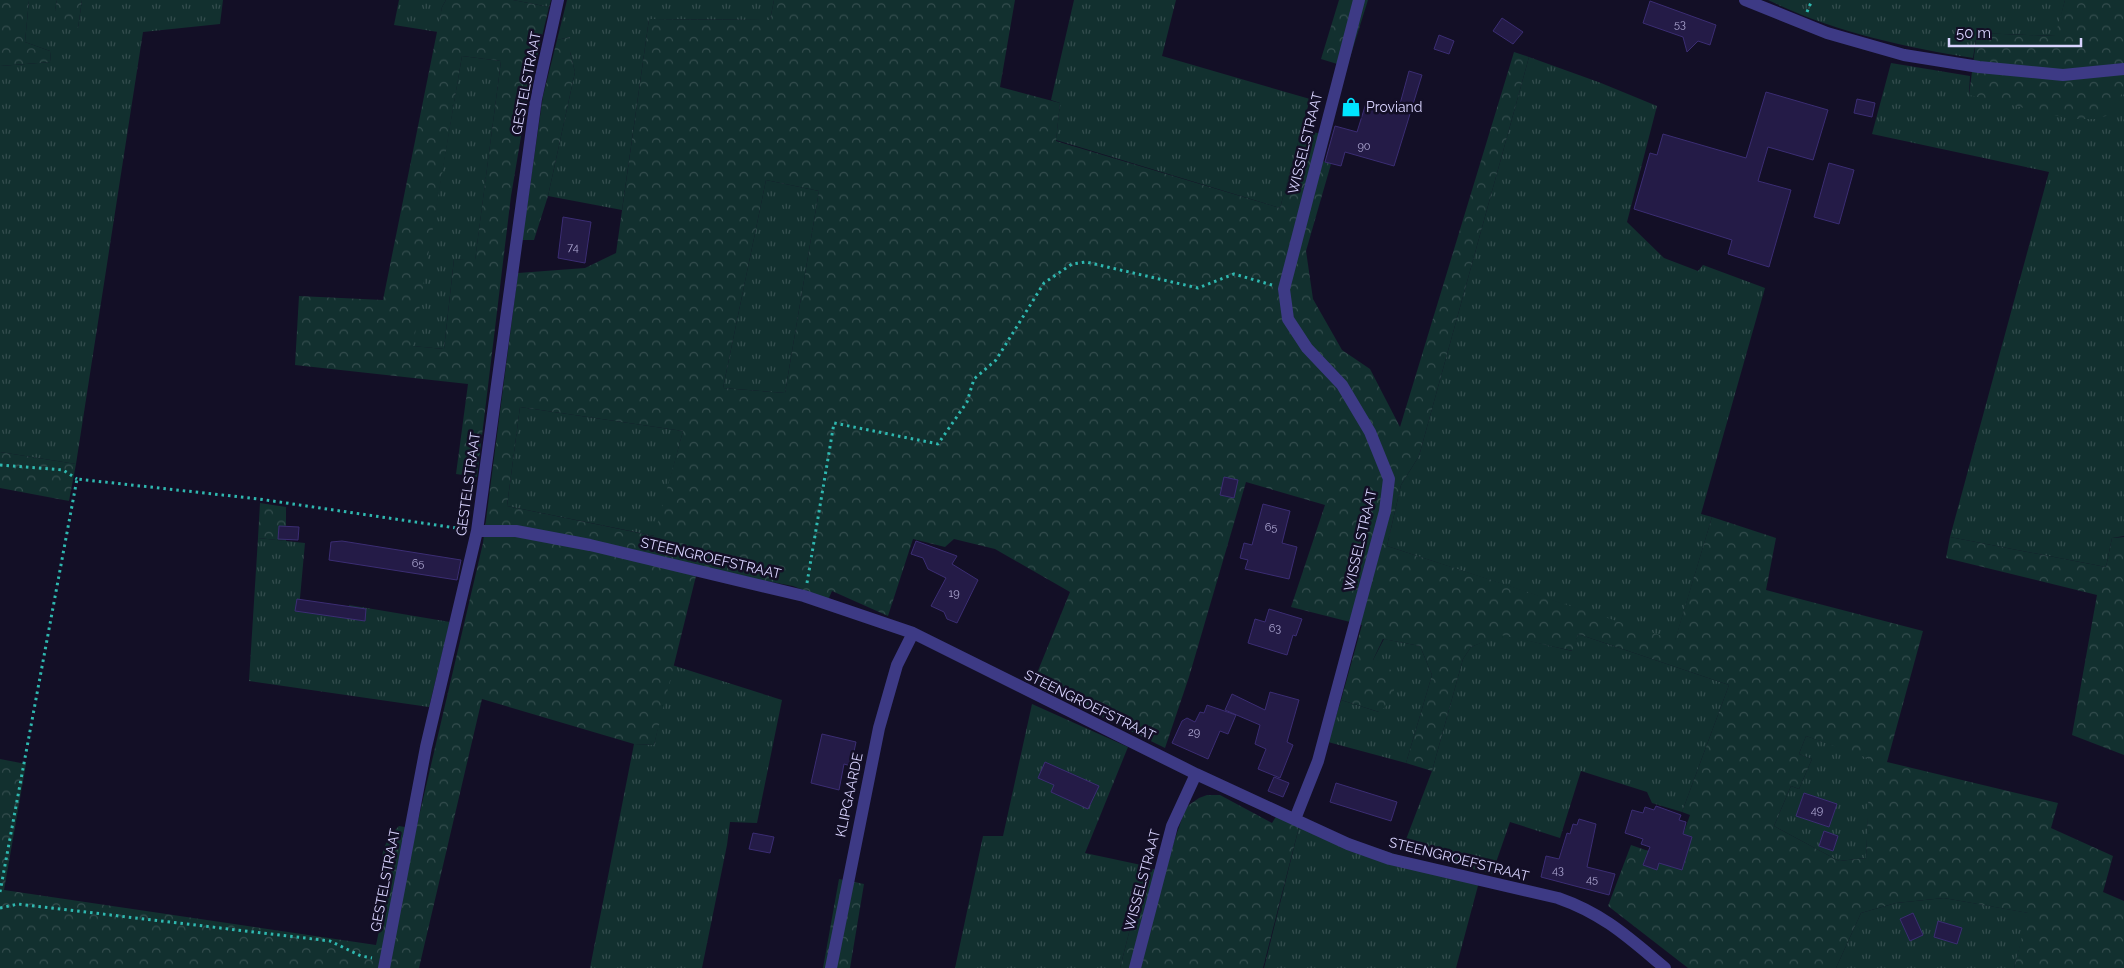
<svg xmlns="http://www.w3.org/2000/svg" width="2124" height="968" font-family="Raleway,sans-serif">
<defs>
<pattern id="grass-tufts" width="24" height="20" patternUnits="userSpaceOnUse" patternTransform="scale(1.25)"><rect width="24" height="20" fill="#12302f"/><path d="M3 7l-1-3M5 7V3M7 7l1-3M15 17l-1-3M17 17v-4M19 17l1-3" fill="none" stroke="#344d4e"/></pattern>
<pattern id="forest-crowns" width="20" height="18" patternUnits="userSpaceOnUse" patternTransform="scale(1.25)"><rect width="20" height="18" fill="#12302f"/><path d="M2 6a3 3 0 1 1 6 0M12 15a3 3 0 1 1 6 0" fill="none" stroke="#344d4e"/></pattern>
</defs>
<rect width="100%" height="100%" fill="#130f26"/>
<path fill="url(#grass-tufts)" d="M29 0H57L55 10 78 28 82 0H223L220 24 143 32 76 464 0 452V66L51 62 50 51 25 42Z
M399 0H446L442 7 438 32 394 25Z
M513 0H551L549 7Z
M567 0H774L770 20 649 19 622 210 548 196 575 72 570 52V37L557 40Z
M1074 0H1176L1162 56 1310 99 1280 208 1056 140 1060 103 1051 100Z
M1768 0H2065L2056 36 1977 33 1973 58C1903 47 1832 31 1768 0Z
M462 56 501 61 475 261 454 259 444 349 412 346Z
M1529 57 1601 83 1657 106 1627 222 1664 258 1698 271 1703 265 1765 288 1701 514 1712 517 1675 641 1387 546 1401 485 1419 456Z
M1891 63 1970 76 1969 95 2124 91V536L2112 538 2106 567 1950 537 2049 172 1872 134Z
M766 180 819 191 785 393 723 388Z
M520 407 683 431 655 536 507 506Z
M258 538 305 543 299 609 348 617 349 605 450 622 429 707 249 681Z
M1501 634 1572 651 1578 634 1729 685 1682 812 1652 803 1647 792 1581 771 1560 838 1510 822 1492 874 1402 850 1432 771 1463 659 1471 647Z
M1384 639 1420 646 1432 675 1406 763 1328 742 1341 700 1379 712 1373 660Z
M672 665 782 700 757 823 730 822 727 845 702 968H590L634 744 654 745Z
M1032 704 1128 747 1085 853 1146 866 1120 968H955L983 836H1003Z
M1806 736 1871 758 1866 858 1839 861 1774 826 1791 786 1799 789 1812 759 1799 754Z
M1300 823 1479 882 1456 968H1264Z
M1944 898 2029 913 2014 968H1836L1861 913 1896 903Z"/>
<path fill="url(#forest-crowns)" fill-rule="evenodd" d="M0 0H29L25 42 50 51 51 62 0 66Z
M57 0H82L78 28 62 22 55 10Z
M446 0H513L549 7 528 95 511 196 477 477 456 474 468 384 295 365 299 296 383 300 442 7ZM462 56 501 61 475 260 454 259 444 349 413 346Z
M774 0H1015L1000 87 1060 103 1056 141 1280 208 1302 128 1326 136 1319 160 1331 164 1306 251 1313 299 1342 350 1370 369 1400 427 1514 52 1529 57 1419 456 1401 485 1387 546 1675 640 1712 517 1776 538 1766 590 1923 631 1887 762 2058 803 2051 828 2113 856 2103 892 2124 901V968H2014L2028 913 1944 898 1896 903 1861 913 1836 968H1688L1608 906 1631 845 1674 860 1690 815 1682 812 1729 685 1578 634 1573 651 1501 635 1471 647 1463 659 1432 771 1406 763 1432 675 1420 646 1383 639 1373 660 1391 670C1397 688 1395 701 1379 712L1341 700 1362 625 1291 607 1325 505 1246 482 1189 677 1165 748 1033 683 1070 592 995 549 954 539 945 547 913 539 888 616 832 591 828 600 793 586 698 568 654 745 634 744 482 699 419 968H0V759L26 764 4 890 376 945 389 884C376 862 382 843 399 826L416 829 483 543 518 273 585 268 616 253 649 19 770 20ZM766 180 819 191 785 393 723 388ZM520 407 683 431 654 536 507 506ZM1806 736 1870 759 1866 858 1839 861 1774 826 1791 786 1799 789 1812 759 1799 754Z
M1339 0H1368L1347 67 1321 59Z
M2065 0H2124V91L2106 116 2095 119H2071L1969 95 1977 33 2055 36Z
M570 37V52L575 72 548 196 534 240H522L543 96 557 40Z
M0 452 76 464 69 501 0 488Z
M260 503 286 507V541L258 538Z
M1950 537 2106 567 2112 538 2124 537V755L2072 735 2097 595 1946 558Z
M1207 795H1220L1272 823 1277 815 1300 823 1263 968H1120L1146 866 1163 873 1186 807 1199 798Z
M839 879 864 884 850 968H823Z"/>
<path fill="#241b47" stroke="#3b2d73" d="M1650 1 1716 25 1710 45 1698 41 1687 52 1683 37 1643 23Z
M1502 18 1523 32 1513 44 1493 31Z
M1439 35 1454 41 1449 54 1434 49Z
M1409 71 1422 75 1394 166 1345 152 1341 166 1325 162 1335 126 1357 132 1367 100 1396 110 1398 103 1400 104Z
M1766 92 1828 110 1813 160 1768 147 1758 181 1791 190 1769 267 1728 254 1732 240 1634 209 1650 153 1657 155 1663 134 1746 158Z
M1857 99 1875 103 1872 117 1854 113Z
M1829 163 1854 170 1839 224 1814 217Z
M563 217 591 222 585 263 558 258Z
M1224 477 1238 480 1234 498 1220 495Z
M1263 504 1290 511 1282 543 1297 547 1289 579 1245 569 1248 560 1240 558 1244 543 1252 545Z
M279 526 299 527 298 540 278 539Z
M342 541 461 560 457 580 329 560 331 542Z
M916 541 957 556 952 564 978 580 957 623 947 619 944 612 931 606 946 578 928 569 923 558 911 554Z
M297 599 366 609 365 621 295 611Z
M1269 609 1302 619 1296 636 1293 635 1287 655 1248 643 1255 619 1265 622Z
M1270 692 1299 700 1287 742 1293 745 1280 778 1258 769 1266 749 1255 744 1260 725 1225 710 1232 694 1265 710Z
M1207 705 1236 715 1228 734 1220 731 1208 759 1172 743 1182 721 1187 718 1195 722 1200 712 1204 713Z
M822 734 856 742 851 766 844 764 839 790 811 783Z
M1045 762 1099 786 1088 809 1051 792 1054 785 1038 778Z
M1274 777 1289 783 1283 797 1268 791Z
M1336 783 1397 802 1391 821 1330 802Z
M1804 793 1837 804 1829 827 1796 816Z
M1656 806 1681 815 1679 820 1686 822 1683 834 1692 837 1682 870 1659 863 1657 870 1643 865 1650 847 1641 844 1643 839 1625 833 1632 810 1643 813 1645 807 1654 810Z
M1579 819 1596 824 1587 867 1615 874 1609 895 1541 877 1546 856 1559 859 1567 833 1570 834 1573 824 1577 825Z
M1824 831 1838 836 1833 851 1819 846Z
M753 833 774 837 770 853 749 849Z
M1913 913 1923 935 1910 941 1900 919Z
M1938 921 1962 928 1957 944 1934 937Z"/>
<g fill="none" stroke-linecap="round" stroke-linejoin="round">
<path stroke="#2fb8b0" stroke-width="3" stroke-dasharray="2.5 4" stroke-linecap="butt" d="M1807 12 1812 0
M0 465 63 470 77 479
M807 583 834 423 938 444 967 402 974 379 996 360 1044 283 1072 264 1086 262 1198 288 1234 274 1272 285
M0 892 77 479 259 499 463 529
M0 908 18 904 330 941 361 956 372 958"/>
<path stroke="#3d3a85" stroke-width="12" d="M1745 0 1827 33 1904 55 1979 67 2063 75 2124 69
M477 531H516L590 545 804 596 913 633 1196 774 1348 844 1390 859 1558 898C1604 914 1629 938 1665 968
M1295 819 1318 761 1385 511 1389 479 1370 432 1342 385 1307 348 1288 319 1284 289 1359 0
M384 968 426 747 477 531 536 99 558 0
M831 968 879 728 897 665 913 633
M1135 968 1172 826 1196 774"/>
</g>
<defs>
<symbol id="shop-bare" viewBox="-9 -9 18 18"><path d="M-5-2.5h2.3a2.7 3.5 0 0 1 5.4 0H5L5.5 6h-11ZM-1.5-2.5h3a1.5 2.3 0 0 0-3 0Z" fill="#00e5ff" stroke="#130f26" stroke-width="2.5" paint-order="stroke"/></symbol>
</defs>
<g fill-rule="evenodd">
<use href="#shop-bare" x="1337" y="93" width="28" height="28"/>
</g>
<g text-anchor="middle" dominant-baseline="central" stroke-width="5" stroke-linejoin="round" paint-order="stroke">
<g font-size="11" fill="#aca6d1">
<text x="1680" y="24">53</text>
<text x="1364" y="146">90</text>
<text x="573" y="247">74</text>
<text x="1271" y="527">65</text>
<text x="418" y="563">65</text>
<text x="954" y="593">19</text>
<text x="1275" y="628">63</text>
<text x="1194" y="732">29</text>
<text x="1817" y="810">49</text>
<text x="1558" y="870">43</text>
<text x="1592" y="879">45</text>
</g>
<g font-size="14" fill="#d9d4ff" stroke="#130f26">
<text transform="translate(526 83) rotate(-79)">GESTELSTRAAT</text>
<text transform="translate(1305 143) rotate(-76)">WISSELSTRAAT</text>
<text transform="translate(468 484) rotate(-82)">GESTELSTRAAT</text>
<text transform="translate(1360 540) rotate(-77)">WISSELSTRAAT</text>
<text transform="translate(711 558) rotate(13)">STEENGROEFSTRAAT</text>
<text transform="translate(1090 705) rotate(26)">STEENGROEFSTRAAT</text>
<text transform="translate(849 795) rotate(-78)">KLIPGAARDE</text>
<text transform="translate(1459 859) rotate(14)">STEENGROEFSTRAAT</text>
<text transform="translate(385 880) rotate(-79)">GESTELSTRAAT</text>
<text transform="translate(1142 880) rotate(-75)">WISSELSTRAAT</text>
</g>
<g font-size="14" fill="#d9d4ff" stroke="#130f26" text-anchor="start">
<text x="1366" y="107">Proviand</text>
</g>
</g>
<path d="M1949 38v8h132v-8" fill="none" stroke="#d9d4ff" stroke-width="2.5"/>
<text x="1956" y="38" font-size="15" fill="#d9d4ff" stroke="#130f26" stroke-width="4" paint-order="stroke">50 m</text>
</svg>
